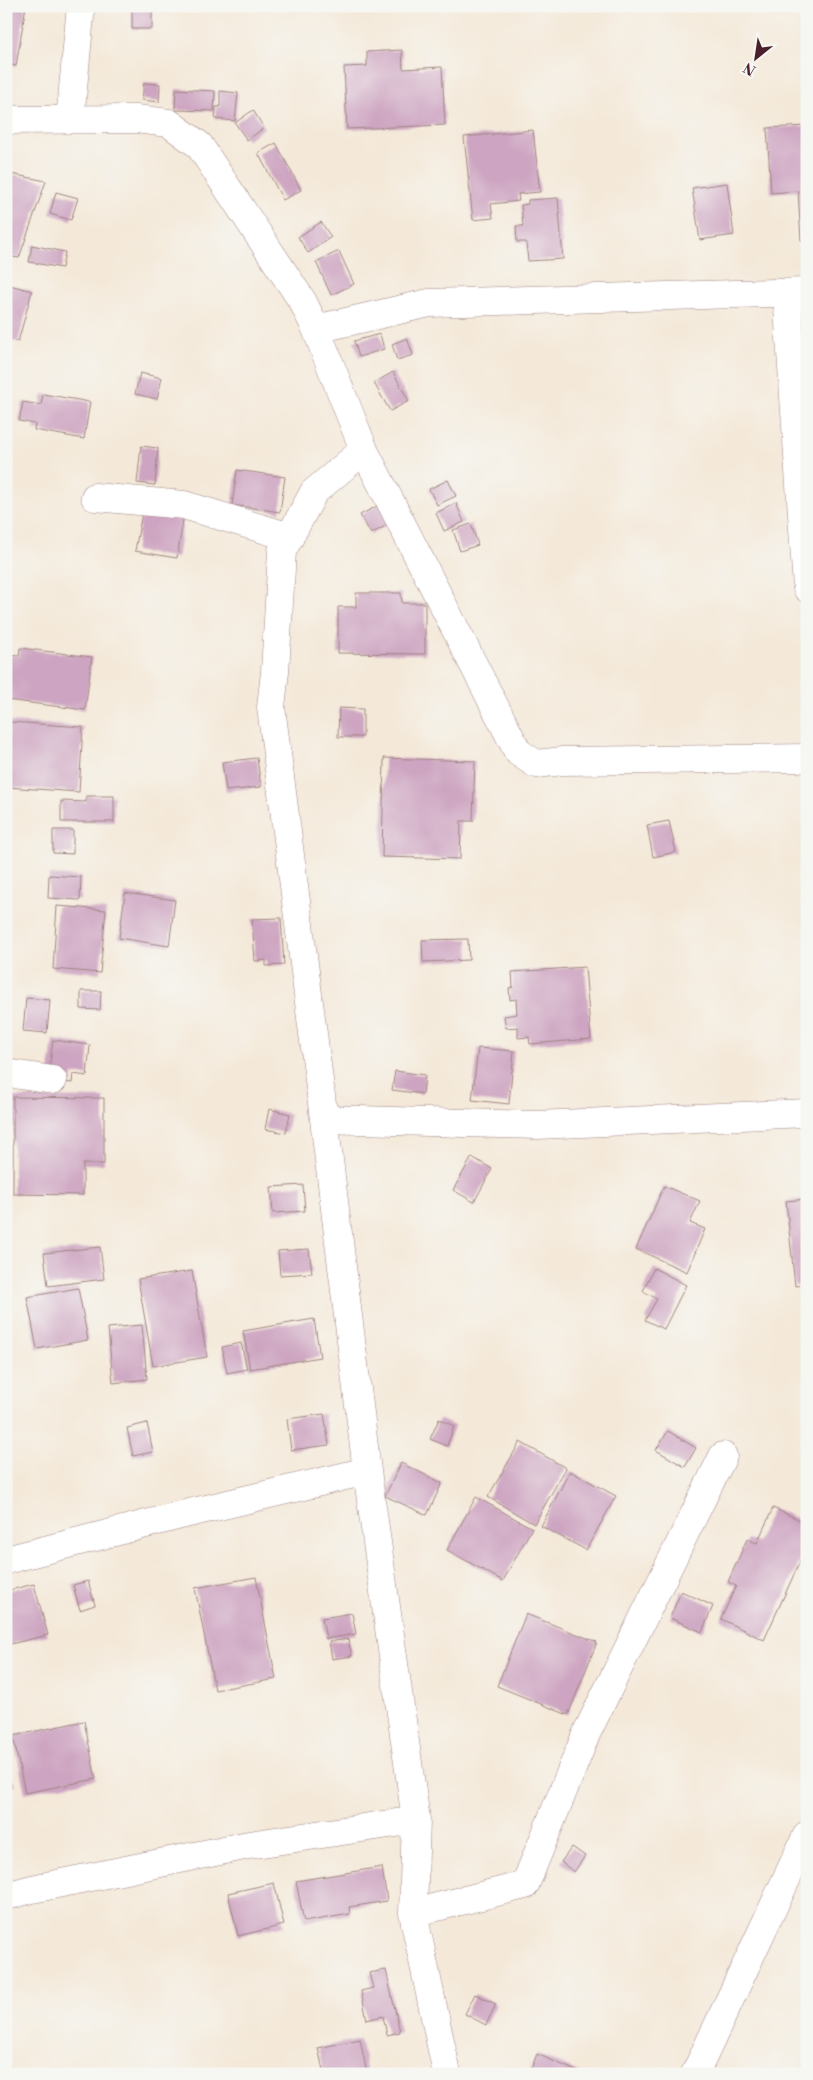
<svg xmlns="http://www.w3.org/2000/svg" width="813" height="2080" font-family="'Libre Bodoni',serif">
<rect width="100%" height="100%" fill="#f6f6f2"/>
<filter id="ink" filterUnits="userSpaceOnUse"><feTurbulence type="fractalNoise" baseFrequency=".02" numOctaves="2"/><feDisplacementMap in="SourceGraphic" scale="10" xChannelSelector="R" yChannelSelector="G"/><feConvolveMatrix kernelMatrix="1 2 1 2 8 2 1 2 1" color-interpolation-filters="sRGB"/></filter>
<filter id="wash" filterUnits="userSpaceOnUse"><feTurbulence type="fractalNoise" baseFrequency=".0096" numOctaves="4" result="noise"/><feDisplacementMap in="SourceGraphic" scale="20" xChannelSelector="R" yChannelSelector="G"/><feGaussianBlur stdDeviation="1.12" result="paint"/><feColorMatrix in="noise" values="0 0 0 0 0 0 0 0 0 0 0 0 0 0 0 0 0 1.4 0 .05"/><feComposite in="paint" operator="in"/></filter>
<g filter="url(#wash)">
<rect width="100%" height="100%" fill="#f4e9d9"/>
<g id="blocks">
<path fill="#cda4c1" d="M6 6H26L16 66 6 64Z
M132 6H152V29H132Z
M402 50 403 69 442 67 445 125 347 129 344 67 367 66V52Z
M144 83 160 84 159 102 142 100Z
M176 89 215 91 214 111 175 110Z
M220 91 238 93 235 121 215 119 216 107H220Z
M253 110 264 128 247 140 235 123Z
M807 126V240H801L798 191 771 193 767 128Z
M533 130 540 192 518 194 519 201 491 204 493 218 473 220 464 137Z
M276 143 301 190 283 200 258 153Z
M6 173 46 181 19 258 6 256Z
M727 183 734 235 700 240 692 188Z
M56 192 78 198 71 220 50 214Z
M558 198 563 259 528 261 526 242H517L516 226H523L521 205 528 204V200Z
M321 222 331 237 308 253 298 237Z
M32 245 65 252 62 268 29 262Z
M339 251 354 284 331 295 316 262Z
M6 284 32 291 18 342 6 338Z
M380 334 384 349 359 357 354 341Z
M407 338 413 355 397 360 392 344Z
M393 372 409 401 390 411 374 383Z
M140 373 162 378 157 399 135 394Z
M43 394 90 402 84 439 34 430 35 424 19 421 23 402 41 405Z
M141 446 158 448 155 485 137 483Z
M237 470 285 477 280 512 232 505Z
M448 480 456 496 437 505 429 489Z
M456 503 464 522 444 531 436 513Z
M381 504 391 523 371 534 360 515Z
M143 507 184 514 177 558 135 551Z
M471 524 478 545 460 551 453 530Z
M356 593H401L402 603H425V654L338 653V607H356Z
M20 648 92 657 85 710 7 700 9 681 6 680V655L19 656Z
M339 708 363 709V737H338Z
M10 722 83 727 79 792 6 787V754Z
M257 758 261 787 226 791 222 762Z
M384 758 475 761 473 821H461L460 859 382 857Z
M86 796H114V822H61V801L86 802Z
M669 821 676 852 653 857 647 825Z
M53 830H73V854L53 853Z
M49 875 81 877 80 900 48 898Z
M125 893 175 900 169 946 119 938Z
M57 906 106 910 100 973 53 969Z
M281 918 284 965 266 966V960L255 961 252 919Z
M468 939 469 960 423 962 422 940Z
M585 967 591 1039 530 1044 529 1037 518 1038V1027L506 1028 504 1016 517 1014 516 999 510 1000 509 988 513 987 512 972Z
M81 991H101L100 1010 81 1009Z
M26 998 50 1000 47 1033 23 1031Z
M53 1040 90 1045 87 1076 73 1074 72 1083 56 1081 49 1071Z
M478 1048 514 1051 509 1104 472 1100Z
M395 1071 425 1075 423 1094 392 1090Z
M13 1097 104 1098V1164H83V1195L13 1194Z
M269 1109 290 1114 286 1133 265 1129Z
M472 1157 492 1169 474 1202 453 1190Z
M303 1185 305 1211 273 1213 271 1187Z
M664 1186 700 1201 690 1223 705 1229 687 1272 636 1249Z
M807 1199V1285L795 1286 786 1201Z
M100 1247 104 1279 48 1286 44 1253Z
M309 1249 312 1273 280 1275 278 1251Z
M654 1268 686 1285 664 1329 645 1320 657 1299 643 1291Z
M192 1271 207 1357 153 1366 138 1279Z
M78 1288 88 1340 37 1349 27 1297Z
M314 1319 320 1357 250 1369 243 1331Z
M142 1325 147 1379 113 1383 108 1328Z
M241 1343 247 1369 227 1373 222 1347Z
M324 1414 329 1445 291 1450 287 1419Z
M439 1419 454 1426 447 1446 430 1439Z
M147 1423 153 1452 133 1456 127 1428Z
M668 1431 696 1448 685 1467 656 1450Z
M520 1442 566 1468 534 1524 488 1497Z
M401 1463 442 1483 427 1515 385 1496Z
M570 1471 616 1496 586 1550 541 1526Z
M476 1497 532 1528 503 1581 447 1550Z
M773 1508 807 1523V1546L764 1640 721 1619 736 1586 728 1582 747 1539 757 1543Z
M256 1577 276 1679 215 1690 195 1588Z
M88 1581 95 1605 80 1610 73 1585Z
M34 1584 48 1635 6 1645V1591Z
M681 1591 713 1606 702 1632 670 1618Z
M352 1613 356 1634 326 1639 322 1618Z
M526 1614 597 1642 568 1715 497 1686Z
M348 1639 352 1656 332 1659 329 1642Z
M84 1721 96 1779 25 1793 13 1736Z
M6 1769 12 1787 6 1788Z
M572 1847 585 1856 574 1872 561 1862Z
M382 1867 387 1901 349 1907 350 1914 304 1922 296 1881Z
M274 1883 284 1925 238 1936 228 1893Z
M386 1970 400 2032 387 2035 383 2016 367 2020 361 1991 373 1988 369 1973Z
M475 1994 496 2004 486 2025 465 2014Z
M360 2039 367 2074H324L318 2048Z
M537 2054 583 2074H529Z
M807 2062V2074H801Z"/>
</g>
</g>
<g filter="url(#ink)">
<use href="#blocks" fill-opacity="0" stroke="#9f8482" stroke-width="1"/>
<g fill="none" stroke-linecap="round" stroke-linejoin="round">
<defs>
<path id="minor" d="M70 119 81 6
M6 120 136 119 169 123 199 145 303 302 316 329 364 450 518 752 536 764 563 761 807 758
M787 293 807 588
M316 329 429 303 807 292
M364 450 314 492 282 551 275 672 271 707 324 1119 367 1471 416 1820 413 1913 447 2074
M95 497 184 505 290 537
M6 1073 53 1080
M324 1119 537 1125 807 1113
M6 1560 185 1514 367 1471
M6 1896 32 1889 249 1845 416 1820
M413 1913 525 1885 587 1732 723 1456
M695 2074 807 1835"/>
</defs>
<use href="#minor" stroke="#9f8482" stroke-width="29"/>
<use href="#minor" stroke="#fff" stroke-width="28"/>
</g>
</g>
<rect width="813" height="2080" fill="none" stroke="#f6f6f2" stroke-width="25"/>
<g transform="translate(756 58) rotate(210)" stroke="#f6f6f2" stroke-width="4" paint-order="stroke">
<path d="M0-4L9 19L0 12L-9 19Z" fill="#4a1f2b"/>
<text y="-8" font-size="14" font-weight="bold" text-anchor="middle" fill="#4a1f2b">N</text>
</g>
</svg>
